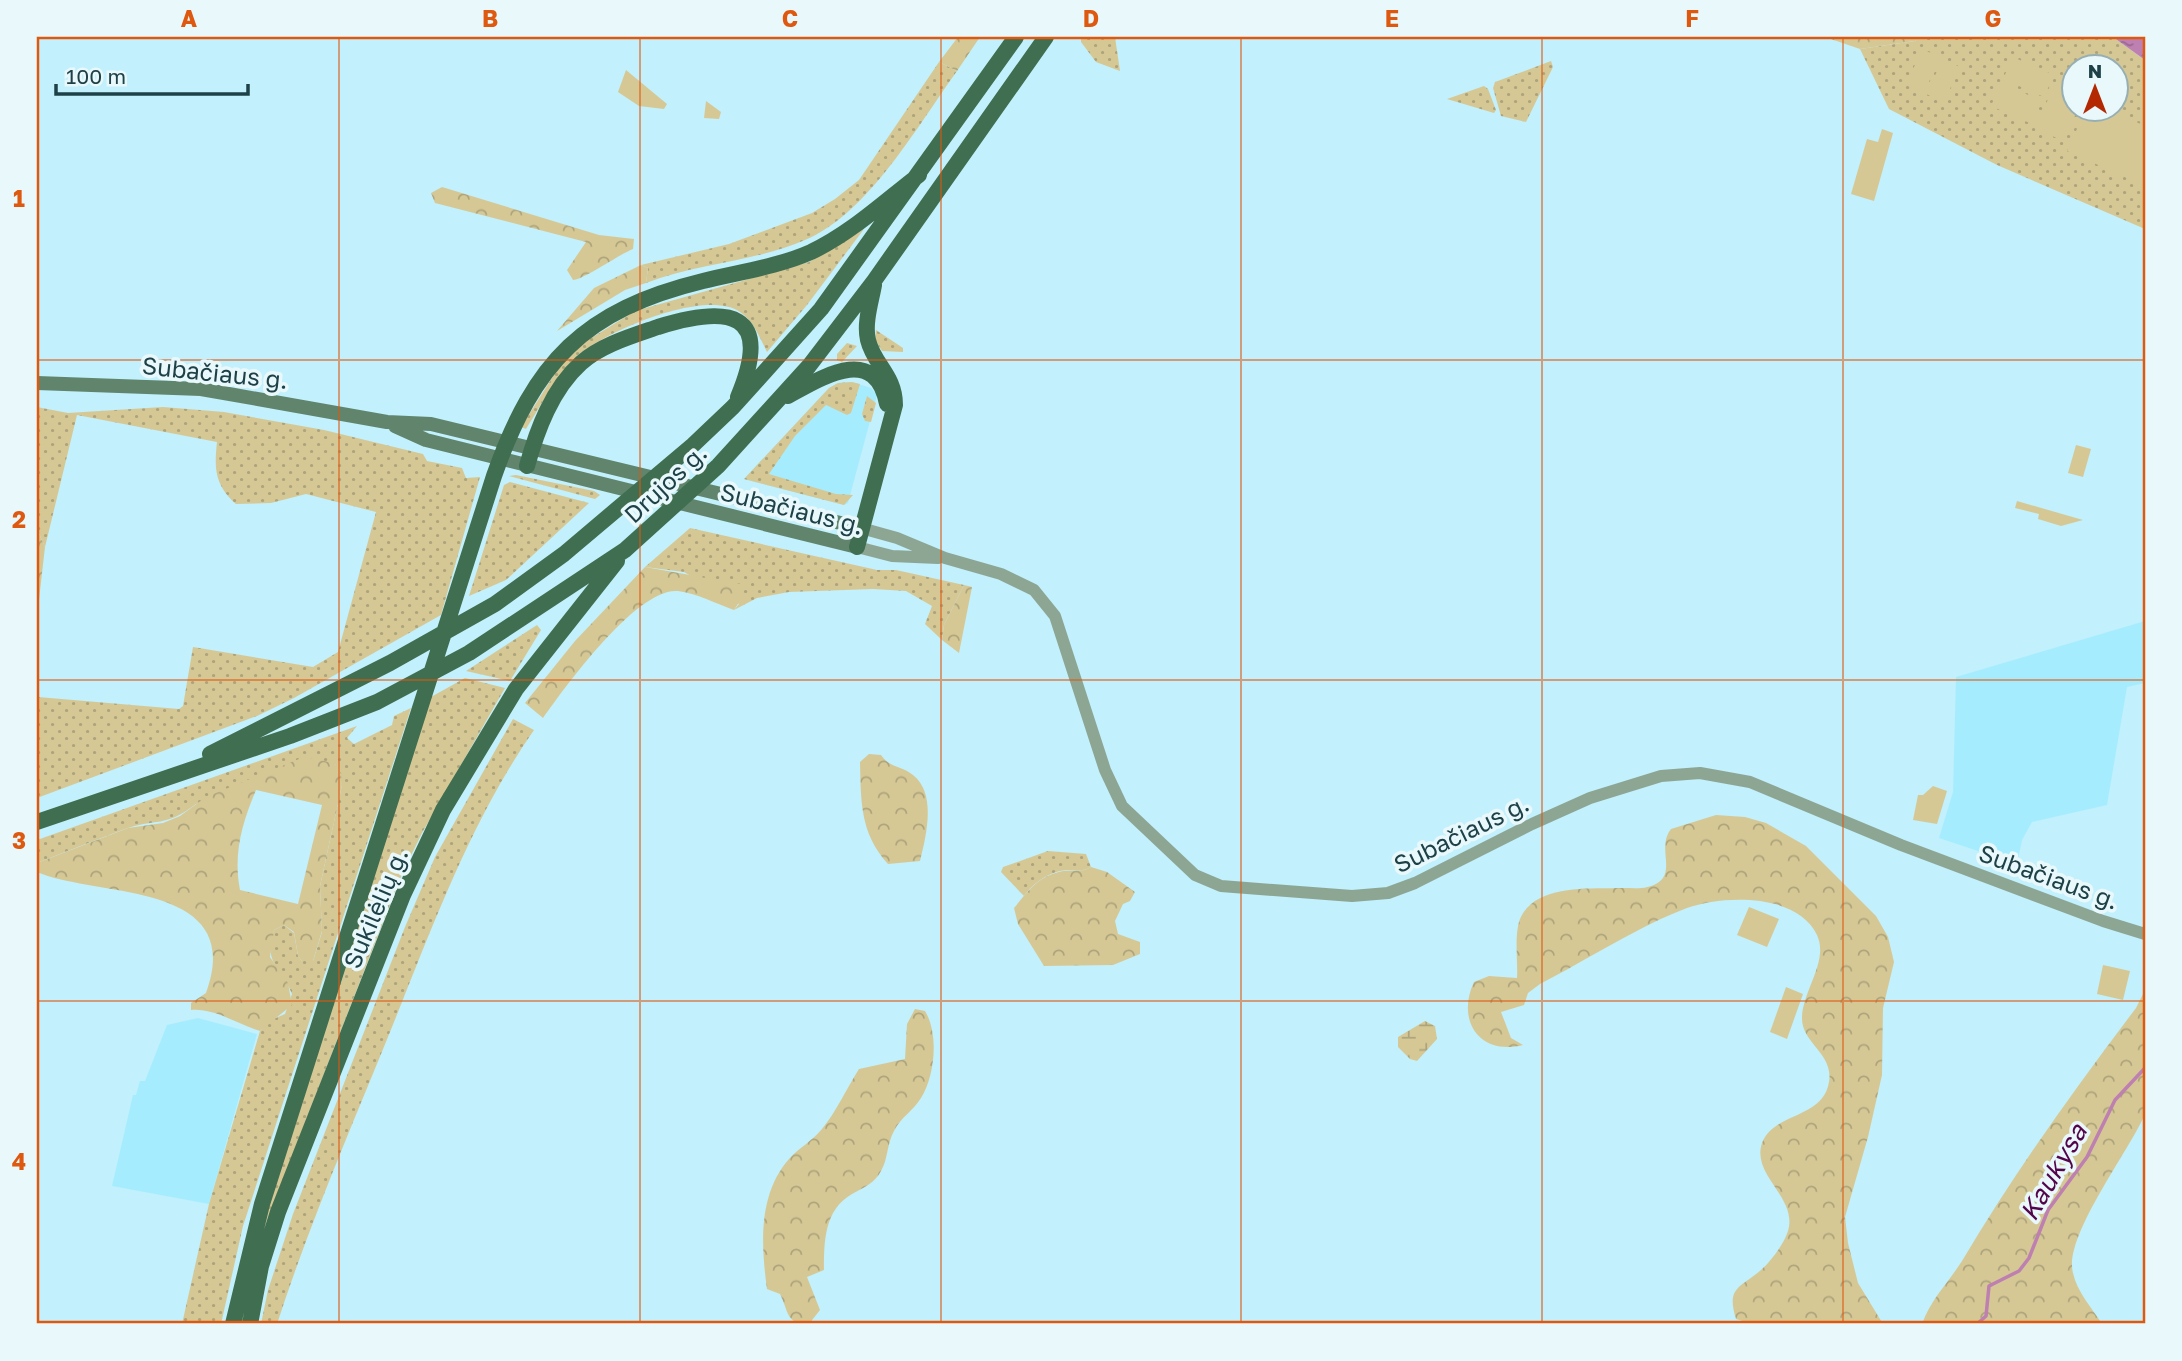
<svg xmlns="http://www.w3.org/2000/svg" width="2182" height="1361" font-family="'Golos Text',sans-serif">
<defs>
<pattern id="grass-dots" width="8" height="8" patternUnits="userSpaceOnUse" patternTransform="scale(1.75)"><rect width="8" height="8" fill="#d6c895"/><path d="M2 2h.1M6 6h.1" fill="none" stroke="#ada47c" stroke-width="1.8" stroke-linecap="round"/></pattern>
<pattern id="forest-crowns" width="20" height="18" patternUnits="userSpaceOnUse" patternTransform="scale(1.75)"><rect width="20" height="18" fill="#d6c895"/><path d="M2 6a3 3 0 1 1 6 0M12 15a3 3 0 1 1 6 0" fill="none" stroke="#ada47c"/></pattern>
<pattern id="wetland-marsh" width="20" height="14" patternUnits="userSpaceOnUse" patternTransform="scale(1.75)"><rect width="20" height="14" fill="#d6c895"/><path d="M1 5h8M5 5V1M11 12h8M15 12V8" fill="none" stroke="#ada47c"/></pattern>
<pattern id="water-ripples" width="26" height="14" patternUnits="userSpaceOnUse" patternTransform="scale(1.75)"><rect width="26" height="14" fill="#be7fb1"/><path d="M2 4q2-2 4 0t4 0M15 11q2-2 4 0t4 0" fill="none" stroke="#9a6a92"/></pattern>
</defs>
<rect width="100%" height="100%" fill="#c2f0fc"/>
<path fill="#a5edfe" d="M852 382 871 388 877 395 848 503 844 505 744 479 829 388 838 383Z
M2145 621V683L2127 687 2107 805 2032 822 2022 840 2017 864 1939 838 1953 792 1956 677Z
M198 1018 257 1034 209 1204 112 1186 133 1095H136L140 1081H145L167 1025Z"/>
<path fill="url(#grass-dots)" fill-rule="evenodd" d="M1081 37H1115L1120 71 1096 62 1081 42Z
M1918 37 1988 39 1992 37H2113L2145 60V229L1997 165 1889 109 1860 49 1915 41ZM2074 66H2116V108H2074Z
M1551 61 1553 67 1526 122 1501 116 1493 88 1495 82Z
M939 62 957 71C918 125 868 214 805 240 754 262 697 263 646 283L648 268 641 265 729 244 812 213 835 199 859 180Z
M1484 86 1488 89 1496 110 1494 113 1447 99Z
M864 229 807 305 767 352C760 338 753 320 740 312 705 288 603 332 575 358 555 376 541 406 526 429L521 427 559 367 580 345 635 311 809 262Z
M876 330 903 348V352L882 351 875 340Z
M847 343 857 346 842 362 837 360V354Z
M852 382 860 384 851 413 847 415 826 405 795 436 769 474 836 494 853 495 844 505 744 479 829 388 838 383Z
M867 396 876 403 871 422 865 421 862 414Z
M37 407 68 413 163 407 224 412 324 430 423 454 427 461 462 468 466 478 480 477 441 615 294 698 257 716 37 798 38 697 179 709 183 706 193 647 313 667 338 652 376 512 306 494 271 503 236 504C215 485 214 469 217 442L77 415 45 547 37 529Z
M516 475 594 491 600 495 595 499 509 476Z
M510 482 589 503 506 580 469 596 504 485Z
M690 528 877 570H896L964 585 944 625 942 640 925 624 932 606 906 591 873 589 789 592 757 598 734 610 739 604 684 572 645 567Z
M537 625 541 630 510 681 466 671Z
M465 678 505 688 422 833 402 874 267 1220 243 1324H239L258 1240 431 697Z
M411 708 243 1226 221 1324H182L209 1204 260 1031 271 1020 285 1014 292 994C281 966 263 965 274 930L284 925 294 933 298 956 302 961H313L322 932 320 886 342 785 335 764 196 804C165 828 156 818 125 829 95 840 66 852 37 863V840L357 726 347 738 354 744 392 725 394 716Z
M513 719 534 730C470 822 432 928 390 1032 351 1128 309 1225 277 1324H261L268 1290 293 1214 405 927 435 857Z
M1048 851 1086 854 1091 867C1082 872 1078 870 1068 870 1050 871 1034 882 1024 896L1001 872 1003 867Z"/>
<path fill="url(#forest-crowns)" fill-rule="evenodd" d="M958 37H980L957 71 939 62Z
M1825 37H1918L1915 41 1860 49Z
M442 187 599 235 634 239 633 249C618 255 583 280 573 280L567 270 586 242 435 203 431 193Z
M641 265 648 268 646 283 625 290 557 331 594 288Z
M37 529 45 547 37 617Z
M645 567 741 584 743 596 734 610C717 604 696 593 678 591 637 587 565 687 543 718L525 703 575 641Z
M964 585 972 587 959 653 942 640 944 625Z
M869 754 881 755C890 768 902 766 913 775 937 794 926 836 920 861L888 864C860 833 861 802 860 762Z
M314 758 335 764 341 774 342 785 320 886 322 931 313 961H302L298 956 294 932 284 925 274 930 270 957 288 983 292 1005 260 1031C237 1024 215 1008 191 1010V1003L206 993C247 880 97 898 37 872V863L128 828 163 823 180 816 206 797 299 759ZM256 790 322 805 298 904 240 890C233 854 242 823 256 790Z
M1716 815 1745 817 1766 823 1806 846 1876 916 1888 937 1894 962 1883 1008 1882 1075 1868 1137 1845 1217 1848 1243 1858 1283 1883 1324H1753L1736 1319C1726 1287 1740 1288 1761 1270 1771 1261 1784 1244 1788 1231 1798 1197 1751 1176 1762 1143 1774 1112 1823 1119 1829 1082 1834 1053 1801 1043 1802 1017 1803 990 1829 961 1817 935 1797 893 1724 895 1687 908 1641 925 1585 961 1540 984L1528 993 1524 1005 1501 1012 1511 1038 1523 1045C1479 1056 1456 1020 1474 982L1489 976 1517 978C1518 961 1514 935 1520 919 1535 883 1592 889 1623 888 1635 888 1648 890 1659 882 1675 870 1657 847 1671 829Z
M1091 867 1107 872 1135 892 1130 901 1123 904 1115 921 1118 934 1140 942V954L1113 965 1044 966 1018 924 1014 908C1029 890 1038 876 1063 871 1074 869 1081 873 1091 867Z
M2145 990C2145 1011 2150 1100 2145 1114 2130 1150 2063 1237 2073 1273 2077 1292 2092 1308 2102 1324H1922C1931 1299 1948 1283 1962 1261 2014 1173 2074 1090 2136 1008Z
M915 1009 925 1011C939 1034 935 1076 921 1098 913 1111 901 1117 894 1131 887 1143 888 1159 881 1171 875 1183 863 1188 852 1194 824 1210 824 1242 824 1270L807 1277 820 1310 809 1324C786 1325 789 1312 780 1294L767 1289C761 1245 758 1194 789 1159 799 1148 812 1141 822 1129 836 1112 847 1088 859 1069L905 1059 907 1024Z"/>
<path fill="url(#wetland-marsh)" d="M1425 1021 1435 1026 1437 1039 1417 1061 1410 1059 1398 1047V1037Z"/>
<path fill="#d6c895" d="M1922 49 1940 57 1924 93 1906 85Z
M2013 57 2054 75 2044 97 2003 79Z
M1943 59 1960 67 1944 102 1926 94Z
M626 70 667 104 664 109 639 106 618 92Z
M2058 77 2073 84 2074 108 2078 109 2063 141 2035 128Z
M2001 83 2042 101 2032 124 1991 106Z
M706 101 721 112 719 119 704 118Z
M2086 109H2108L2145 126V186L2067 151Z
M1882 129 1893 133 1874 201 1851 194 1867 139 1878 142Z
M2076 445 2091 449 2083 477 2068 473Z
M2017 501 2083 520 2061 526 2038 519 2039 514 2015 508Z
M1933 786 1947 791 1937 824 1913 820 1918 795H1923Z
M1749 907 1779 919 1767 947 1737 935Z
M2103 965 2130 971 2123 1000 2097 994Z
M1786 987 1803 994 1787 1039 1770 1032Z"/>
<path fill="url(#water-ripples)" d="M2113 37H2145V60Z"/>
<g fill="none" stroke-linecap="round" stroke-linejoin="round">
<path stroke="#be7fb1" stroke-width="3.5" d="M1977 1324 1986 1316 1989 1286 2019 1271 2029 1258 2048 1210 2087 1157 2115 1100 2145 1068"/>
<path stroke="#8da694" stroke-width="12" d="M861 528 897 538 945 558 1001 574 1034 590 1055 616 1105 770 1122 806 1195 875 1221 886 1352 896 1388 893 1415 883 1532 824 1590 798 1661 776 1700 773 1750 782 1901 845 2103 921 2145 934
M857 547 892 556 938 558"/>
<path stroke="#60856c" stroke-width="14" d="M37 383 201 389 387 422 431 424 861 528
M395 426 426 440 857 547"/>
<path stroke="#406e50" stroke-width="16" d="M788 396C821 378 875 343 887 404
M527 466C537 430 552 389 581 363 601 345 632 336 658 327 729 305 774 311 738 397
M857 547 895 405C895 375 874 365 868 340 864 323 871 302 874 285
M210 754 390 663 495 604 564 554 693 445 733 407 821 309 1016 37
M37 822 290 736 377 702 469 653 625 550 718 466 809 366 874 281 1046 37
M233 1324 262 1204 494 476C534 362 584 310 703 281 739 272 777 267 811 252 851 233 884 202 919 175
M250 1324 261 1266 278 1212 403 895 443 810 516 689 617 561"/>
</g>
<path fill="none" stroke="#de580f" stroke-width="2" stroke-opacity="0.55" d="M339 37V1324M640 37V1324M941 37V1324M1241 37V1324M1542 37V1324M1843 37V1324M37 360H2145M37 680H2145M37 1001H2145"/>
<g text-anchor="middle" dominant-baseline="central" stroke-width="7" stroke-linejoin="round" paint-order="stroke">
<g font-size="24" fill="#1e4148" stroke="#e8f8fb">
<text transform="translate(215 372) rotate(6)">Subačiaus g.</text>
<text transform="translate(665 483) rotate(-43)">Drujos g.</text>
<text transform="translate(792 508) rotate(14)">Subačiaus g.</text>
<text transform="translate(1461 833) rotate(-26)">Subačiaus g.</text>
<text transform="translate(2049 876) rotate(20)">Subačiaus g.</text>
<text transform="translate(375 908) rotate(-67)">Sukilėlių g.</text>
</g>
<g font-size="26" font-style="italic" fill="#54044a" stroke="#e8f8fb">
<text transform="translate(2053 1172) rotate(-60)">Kaukysa</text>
</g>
</g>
<rect width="2182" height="1361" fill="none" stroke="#e8f8fb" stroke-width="77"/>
<g transform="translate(2095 88)"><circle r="33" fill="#e8f8fb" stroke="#97afb3" stroke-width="2"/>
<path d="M0-5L12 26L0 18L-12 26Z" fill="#b32800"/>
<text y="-10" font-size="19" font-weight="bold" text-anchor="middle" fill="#1e4148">N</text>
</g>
<path d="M56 84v10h192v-10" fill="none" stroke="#1e4148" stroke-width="3.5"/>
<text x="66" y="84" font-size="21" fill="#1e4148" stroke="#e8f8fb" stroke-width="5" paint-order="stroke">100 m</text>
<rect x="38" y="38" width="2106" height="1284" fill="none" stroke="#de580f" stroke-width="2.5"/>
<g font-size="23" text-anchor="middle" font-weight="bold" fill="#de580f">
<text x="189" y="27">A</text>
<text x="490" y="27">B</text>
<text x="790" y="27">C</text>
<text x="1091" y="27">D</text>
<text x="1392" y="27">E</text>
<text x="1692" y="27">F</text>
<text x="1993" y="27">G</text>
<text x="19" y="207">1</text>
<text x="19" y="528">2</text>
<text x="19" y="849">3</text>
<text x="19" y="1170">4</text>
</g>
</svg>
